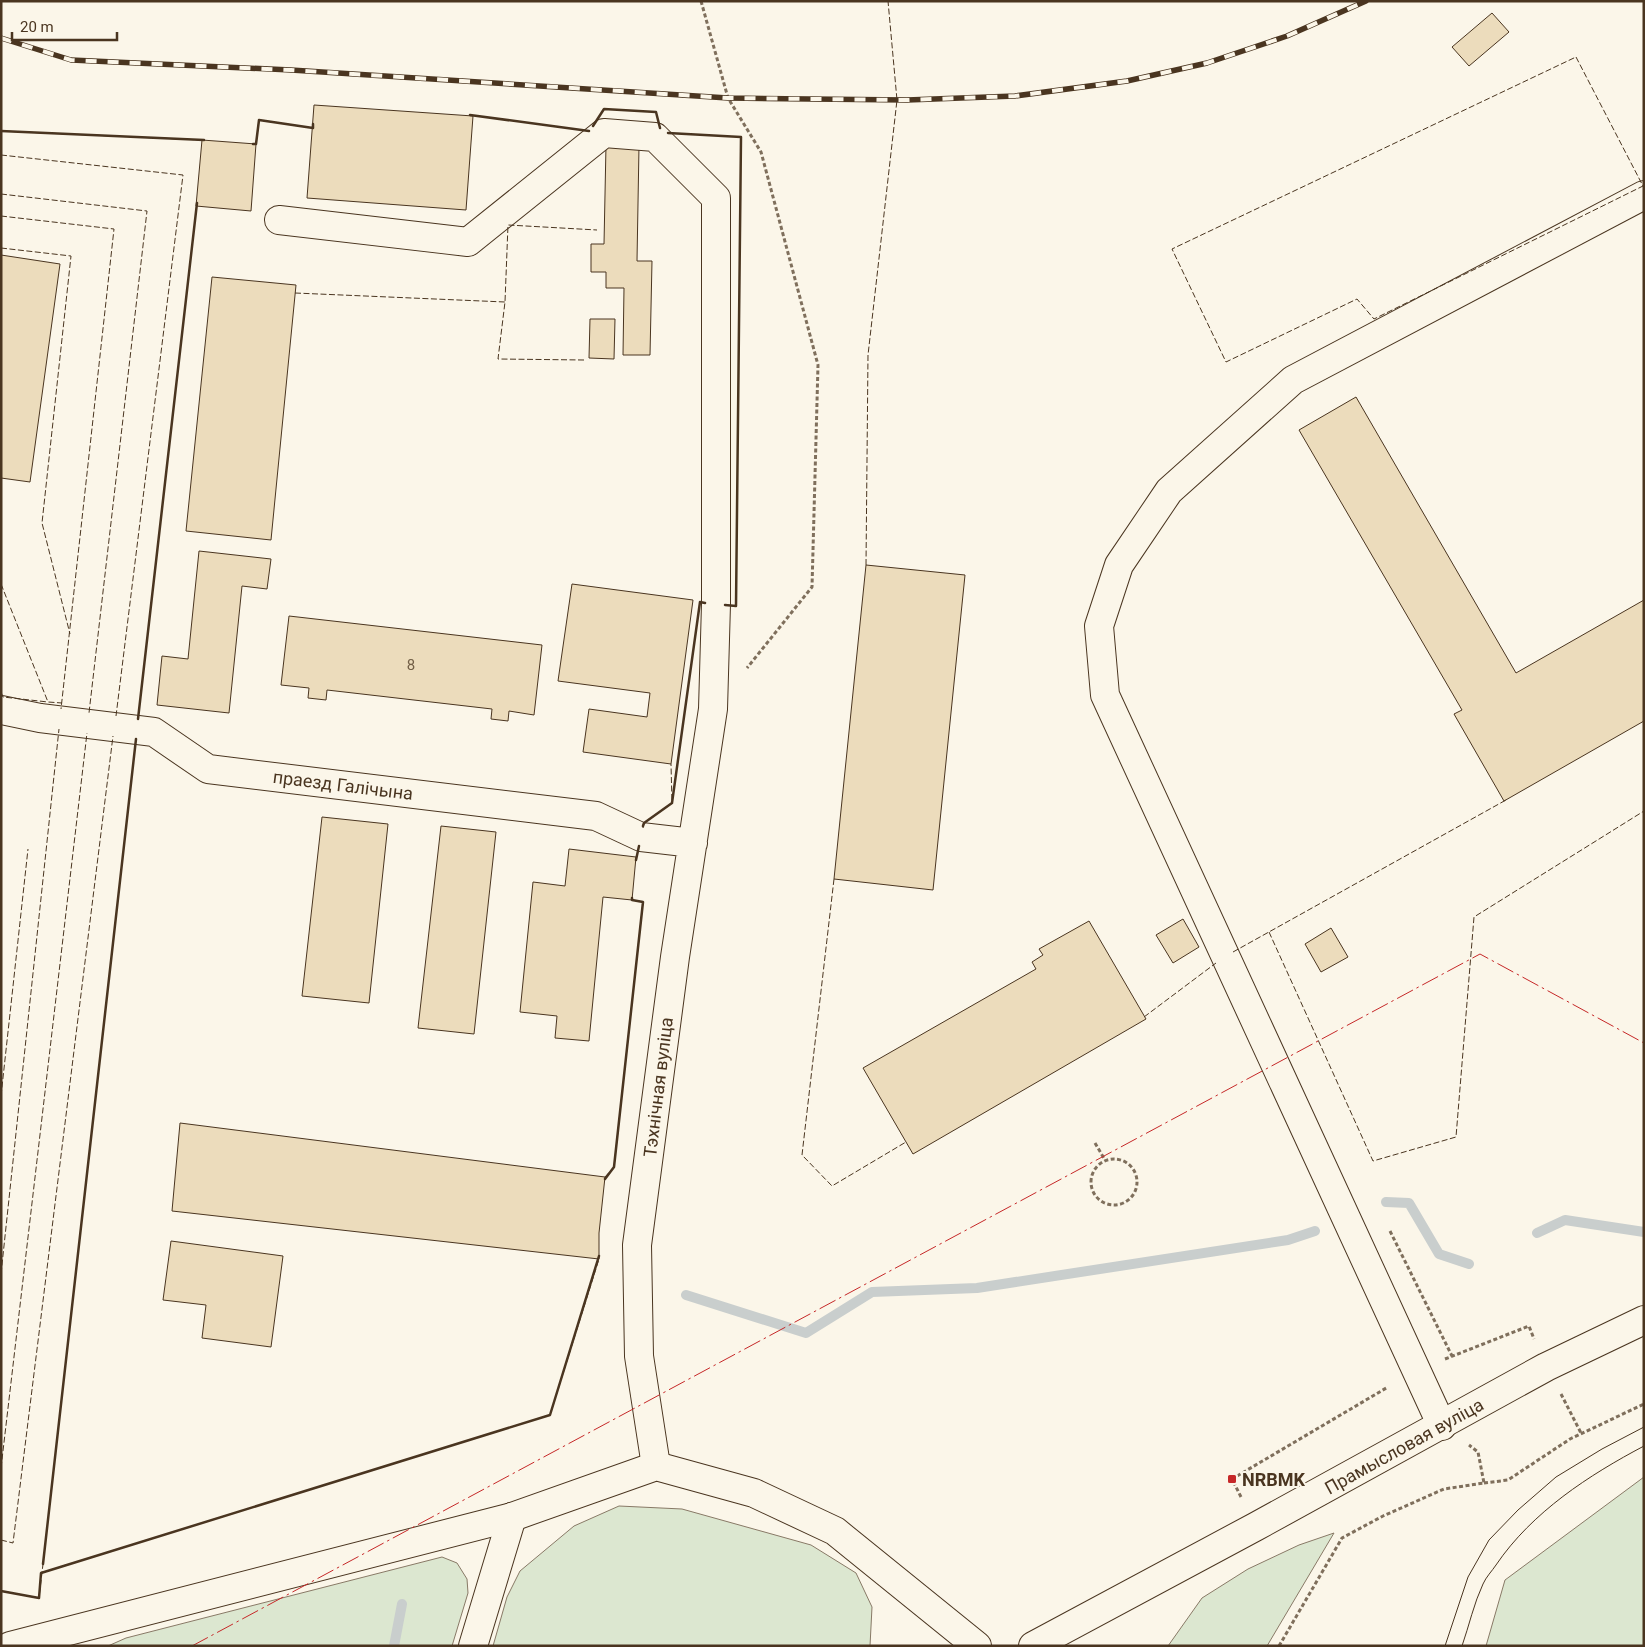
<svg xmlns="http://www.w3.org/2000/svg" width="1645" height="1647" font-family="Roboto,sans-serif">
<rect width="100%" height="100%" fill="#fbf6e9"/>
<path fill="#dce7d0" stroke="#887966" d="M1644 1477V1646H1486L1505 1580Z
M619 1506 682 1509 811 1545 856 1573 872 1607 870 1646H493L507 1597 520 1571 574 1526Z
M1334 1533 1267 1646H1168L1202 1598 1248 1569 1299 1545Z
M442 1557 457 1563 467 1579 468 1593 452 1646H108L126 1638Z"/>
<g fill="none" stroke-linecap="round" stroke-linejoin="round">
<path stroke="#c9cecd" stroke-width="10" d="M1386 1202 1409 1203 1439 1254 1469 1264
M1537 1233 1565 1220 1644 1232
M686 1295 806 1333 872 1292 977 1288 1288 1240 1315 1231
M394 1646 402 1604"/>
</g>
<path fill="#ecdcbc" stroke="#4a3520" d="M1492 13 1509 32 1469 66 1452 47Z
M314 105 473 116 466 210 307 198Z
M202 140 256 144 251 211 196 206Z
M606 145 639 146 637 261H652L650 355H623L624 288H606V272H591V244H604Z
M1 255 60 264 30 482 1 478Z
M212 277 296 285 271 540 186 531Z
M590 319H615L614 359 589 358Z
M1356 397 1516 673 1644 600V721L1504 801 1454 714 1462 710 1299 430Z
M199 551 271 559 267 589 242 586 229 713 157 705 162 656 188 659Z
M866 565 965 575 933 890 834 879Z
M572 584 693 600 671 764 583 752 589 709 647 717 650 693 558 681Z
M289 616 542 645 534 715 509 711 508 721 491 719 492 709 327 690 326 700 308 698 309 688 281 685Z
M322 817 388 824 369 1003 302 996Z
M441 826 496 832 474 1034 418 1028Z
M569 849 636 857 632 900 603 897 589 1041 555 1038 557 1016 520 1012 533 882 565 886Z
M1183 919 1199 947 1173 963 1156 935Z
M1089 921 1146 1019 913 1154 863 1068 1036 969 1032 962 1043 955 1039 949Z
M1331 928 1348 957 1321 972 1305 944Z
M180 1123 605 1177 599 1233V1259L172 1211Z
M171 1241 283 1256 271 1347 202 1338 206 1305 163 1300Z"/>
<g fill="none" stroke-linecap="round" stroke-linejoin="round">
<defs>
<path id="minor" d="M279 220 468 242 604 133 655 137 716 198V604L713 709 675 957 637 1245 639 1356 656 1466
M1 710 40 718 154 732 208 769 596 816 641 837 693 843
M1442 1426 1105 695 1099 626 1119 565 1169 491 1293 380 1644 195
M473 1646 512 1517"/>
<path id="major" d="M10 1646 512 1517 656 1466 754 1493 835 1531 977 1646
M1033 1646 1255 1527 1546 1367 1644 1320"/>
</defs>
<use href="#minor" stroke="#4a3520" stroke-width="30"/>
<use href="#major" stroke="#4a3520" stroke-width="30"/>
<path stroke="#7f6f5c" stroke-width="3" stroke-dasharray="4 2.5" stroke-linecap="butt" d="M701 1 728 98 761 152 818 365 812 587 747 668
M1095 1143 1105 1160
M1091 1182a23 23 0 1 1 46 0a23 23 0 1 1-46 0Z
M1390 1231 1452 1356
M1445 1359 1529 1326 1534 1339
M1561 1394 1581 1433
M1484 1483 1508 1480 1570 1439 1644 1404
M1241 1497 1232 1479 1388 1387
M1279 1646 1342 1538 1383 1516 1444 1489 1484 1483 1478 1452 1469 1445"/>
<use href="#minor" stroke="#fbf6e9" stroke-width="28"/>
<use href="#major" stroke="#fbf6e9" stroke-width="28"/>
<path stroke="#4a3520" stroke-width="1" d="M1445 1646 1468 1577 1489 1540 1518 1510 1556 1477 1602 1449 1644 1427
M1462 1646C1469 1626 1474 1603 1483 1584 1486 1577 1492 1571 1496 1565 1532 1512 1589 1475 1644 1446"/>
<defs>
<path id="rail" d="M1 38 71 60 291 70 728 98 907 100 1015 96 1127 81 1207 63 1287 36 1366 1"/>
</defs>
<use href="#rail" stroke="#4a3520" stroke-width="5.5"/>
<use href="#rail" stroke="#fbf6e9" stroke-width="4" stroke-dasharray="11" stroke-linecap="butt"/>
<path stroke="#4a3520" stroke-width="1" stroke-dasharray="6 2.5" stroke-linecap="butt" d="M1576 57 1643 186 1374 319 1357 299 1226 362 1172 249Z
M1 131 202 140
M256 144 259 120 313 128
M1 155 183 175 116 716
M1 194 147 211 89 713
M1 216 114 229 61 709
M1 248 71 256 42 523 70 634
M295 293 505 302
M584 360 498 359 505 302 508 225 597 230
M866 565 868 355 897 100 888 1
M1 584 48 702 62 703
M1 692 3 697 48 702
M643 828 644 823 672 803 671 764
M834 879 802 1155 832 1186 906 1142
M1269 932 1373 1161 1456 1137 1474 917 1644 811
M1233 952 1506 800
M1144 1017 1216 963
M1 1096 28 849
M605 1177 614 1167 643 902 632 900
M1 1274 59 729
M1 1468 87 733
M1 1540 13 1543 113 736
M41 1573 550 1415 599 1259
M1 1591 39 1598 43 1564"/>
<path stroke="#4a3520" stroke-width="2.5" d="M470 115 589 131
M593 126 604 109 656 112 660 128
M1 131 204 140
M668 133 741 137 736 606 725 605
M253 144H256L259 120 313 128V124
M138 719 197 203
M643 826 644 823 672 803 700 602 705 603
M636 860 639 846
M605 1179 614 1167 643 902 632 900V898
M43 1564 136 739
M1 1591 39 1598 41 1573 550 1415 599 1256"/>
<path stroke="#c62828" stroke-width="1" stroke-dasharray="18 4 2.5 4" stroke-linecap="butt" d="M192 1646 1480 954 1644 1043"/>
</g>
<rect fill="#c62828" stroke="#fbf6e9" stroke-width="2" x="1227" y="1474" width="10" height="10" rx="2.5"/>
<g text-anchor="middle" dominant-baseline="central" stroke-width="4" stroke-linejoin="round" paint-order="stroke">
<g font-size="15" fill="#725f47">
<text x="411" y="665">8</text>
</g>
<g font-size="18" fill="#4a3520" stroke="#fbf6e9">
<text transform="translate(343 785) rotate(7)">праезд Галічына</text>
<text transform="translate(658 1087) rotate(-83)">Тэхнічная вуліца</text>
<text transform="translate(1404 1446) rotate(-29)">Прамысловая вуліца</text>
</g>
<g font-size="18" font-weight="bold" fill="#4a3520" stroke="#fbf6e9" text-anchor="start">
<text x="1242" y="1479">NRBMK</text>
</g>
</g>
<rect width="1645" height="1647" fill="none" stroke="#4a3520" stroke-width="5"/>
<path d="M12 32v8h105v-8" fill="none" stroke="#4a3520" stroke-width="2.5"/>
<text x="20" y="32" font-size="15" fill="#4a3520" stroke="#fbf6e9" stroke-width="4" paint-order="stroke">20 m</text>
</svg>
